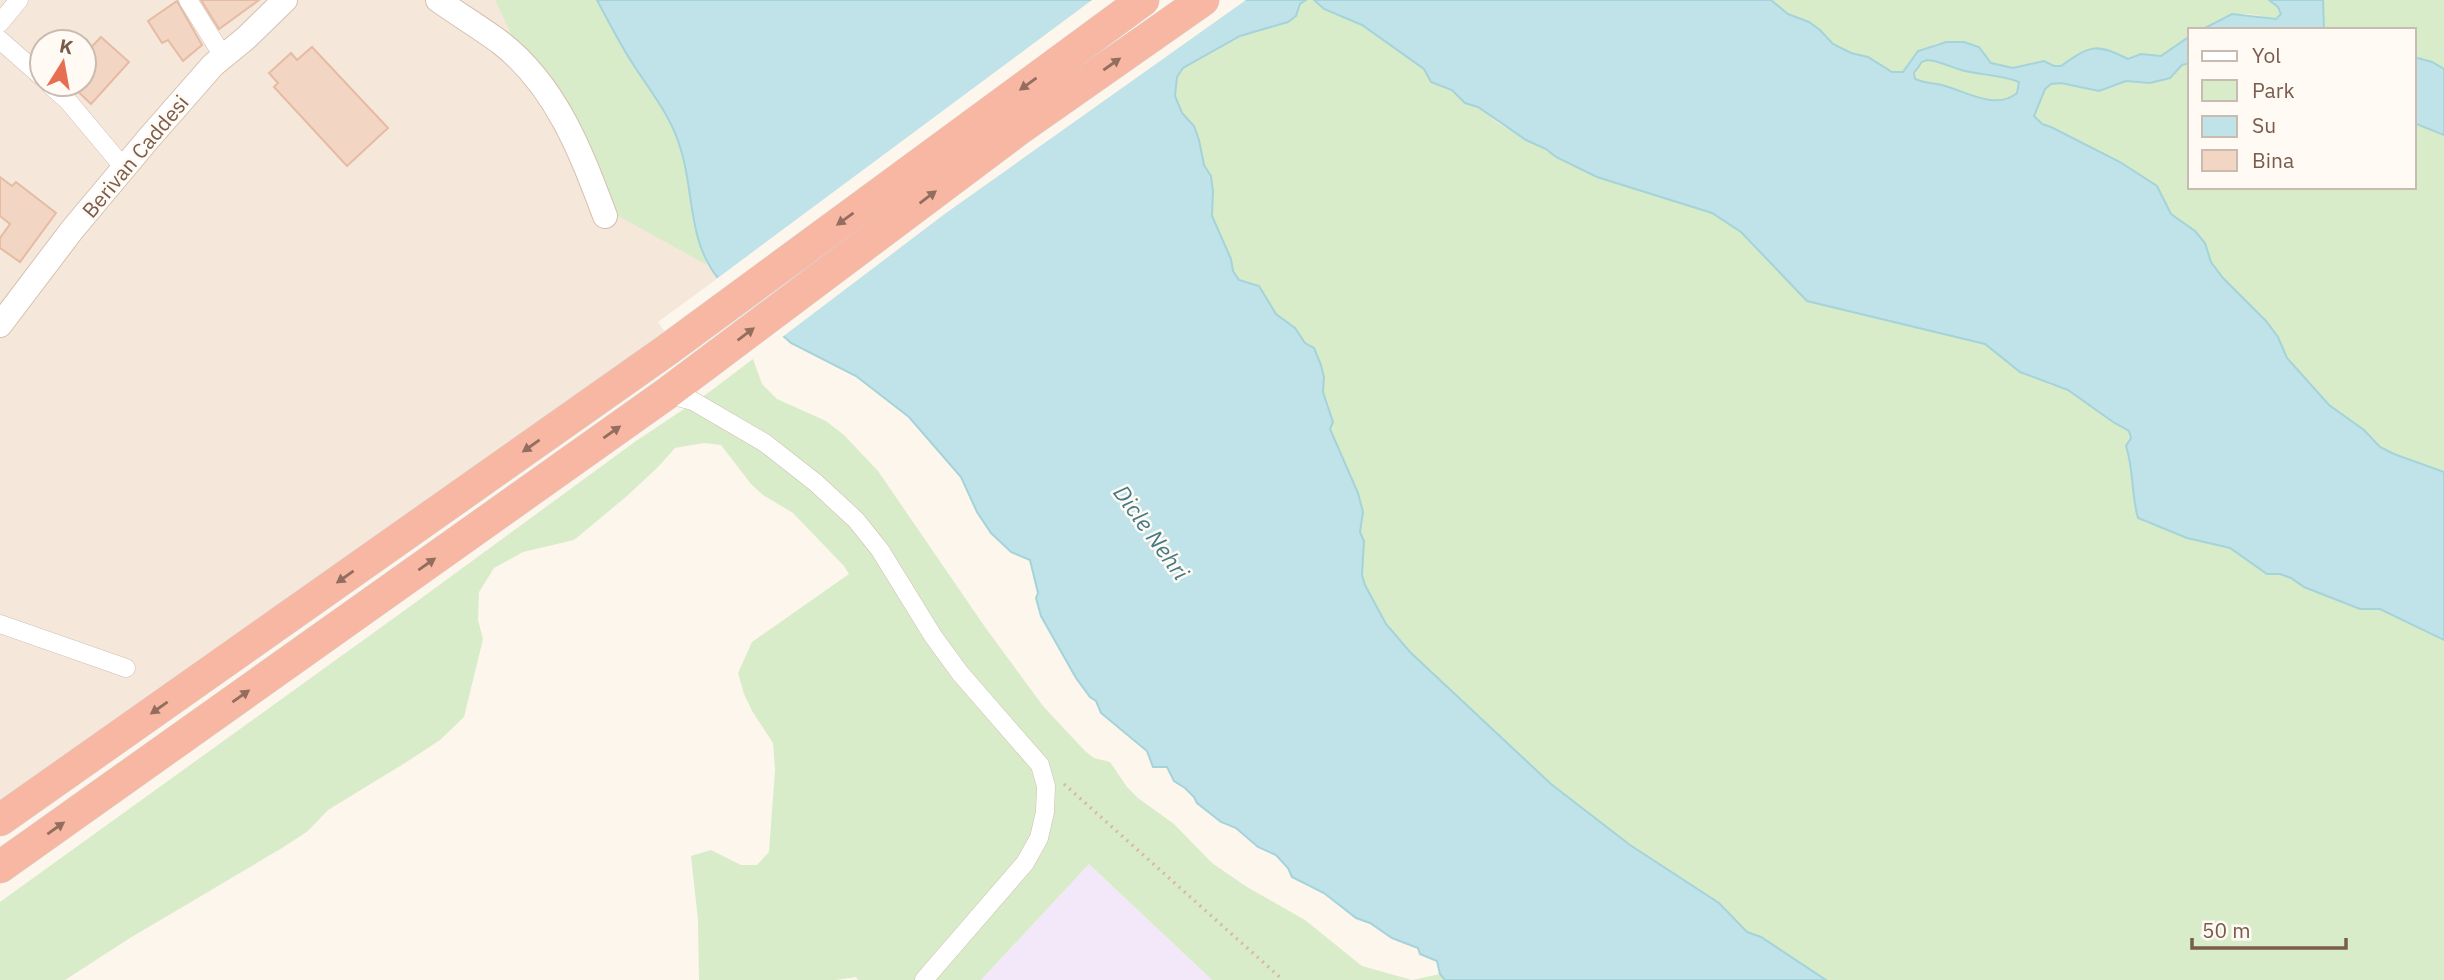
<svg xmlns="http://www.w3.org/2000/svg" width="2444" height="980" font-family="'IBM Plex Sans',sans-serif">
<rect width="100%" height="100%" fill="#fdf6ec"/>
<path fill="#f5e8da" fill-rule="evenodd" d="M0 0H597L707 265 718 278 658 322 674 345 0 820ZM42 42H84V84H42Z"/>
<path fill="#f3e8fa" d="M1089 864 1212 980H981Z"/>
<path fill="#d8ecc9" d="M495 0H597L632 63 662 104 681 150 700 247 707 265 602 207 526 66Z
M1306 0H1314L1324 9 1362 24 1424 69 1431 82 1452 90 1465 103 1478 107 1498 123 1526 140 1547 149 1556 157 1597 177 1712 213 1741 232 1807 301 1985 344 2051 385 2068 390 2085 400 2113 422 2129 431 2131 438 2126 447C2134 470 2131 494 2138 518L2147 523 2220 547 2230 548 2267 574H2280L2291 578 2304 587 2360 609H2380L2444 640V980H1826L1761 937 1747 932 1719 903 1630 845 1551 784 1410 652 1386 624 1365 585 1362 575 1364 541 1360 532 1358 493 1330 429 1329 406 1323 392 1324 377 1321 365 1314 348 1305 343 1295 328 1276 314 1259 286 1239 280 1233 271 1231 259 1212 216 1213 191 1211 176 1204 165 1199 140 1194 126 1182 113 1175 96 1177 77 1183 68 1240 36 1288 22 1296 16 1300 3Z
M1771 0H2269L2278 7 2282 14 2276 19C2266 18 2255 14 2246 14 2226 14 2210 30 2190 30V36L2161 56 2141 54 2128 59C2100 42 2086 47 2061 66H2054L2044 61 2013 68 1991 63 1979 47 1956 41 1938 43 1918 51 1903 72H1892L1868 57 1851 53 1833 44 1820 30 1788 14Z
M2323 0H2444V69L2432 62 2414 57V30H2324Z
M1928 60C1941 61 1952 68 1965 71 1982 75 2002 76 2019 82L2017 93C1996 111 1965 91 1942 85 1933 83 1924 83 1915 79 1914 72 1921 63 1928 60Z
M2190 63V187H2414V123L2444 135V472L2394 454 2380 447 2364 430 2329 405 2287 358 2278 337 2266 321 2223 278 2211 262 2205 243 2195 231 2171 214 2157 186 2120 162 2051 127 2042 124 2034 116 2045 89 2051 84 2061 83 2110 87 2126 81 2150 83 2170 78 2182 65Z
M753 359 762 384 777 399 826 421 844 435 878 471 985 627 1043 706 1085 751 1094 758 1110 762 1127 787 1138 798 1174 824 1212 863 1247 887 1305 920 1362 966 1412 980 1440 974 1445 980H1212L1089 864 981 980H858L856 977 836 980H699L698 920 691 856 711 850 741 865H757L769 852 775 770 773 743 752 711 744 694 738 673 752 642 849 574 844 566 793 513 763 495 751 484 721 445 704 443 675 448 659 466 627 496 574 540 523 552 494 568 479 592 478 620 483 639 464 717 440 740 405 763 328 810 308 831 282 848 130 938 65 980H0V902L412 605 636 441 708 393Z"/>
<path fill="#bfe3e8" stroke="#a5d3da" stroke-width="2" fill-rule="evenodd" d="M597 0H1306L1300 4 1296 16 1288 22 1240 36 1183 68 1177 77 1175 96 1182 113 1194 126 1199 140 1204 165 1211 176 1213 191 1212 216 1231 259 1233 271 1239 280 1259 286 1276 314 1295 328 1305 343 1314 348 1321 365 1324 377 1323 392 1333 422 1330 429 1358 493 1363 512 1360 532 1364 541 1362 575 1365 585 1386 624 1410 652 1551 784 1630 845 1719 903 1747 932 1761 937 1826 980H1445L1440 974 1437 961 1420 954 1418 948 1392 938 1370 923 1356 918 1324 893 1292 877 1288 868 1276 855 1258 847 1236 828 1221 822 1197 803 1194 797 1185 788 1174 781 1167 767H1153L1147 751 1101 713 1096 701 1090 697 1076 678 1041 616 1036 598 1038 593 1030 560 1011 552 991 533 977 512 961 477 909 417 856 376 791 343 718 278C688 242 694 192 681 150 671 115 650 91 631 61 619 42 608 21 597 0Z
M1314 0H1771L1788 14 1809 22 1820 30 1833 44 1851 53 1868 57 1892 72H1903L1918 51 1946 42H1964L1979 47 1991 63 2013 68 2044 61 2054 66H2061C2089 46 2096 42 2128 59L2141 54 2161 56 2190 36V63L2182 65 2170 78 2150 83 2126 81 2099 91 2061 83 2051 84 2045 89 2034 116 2042 124 2051 127 2120 162 2157 186 2171 214 2195 231 2205 243 2211 262 2223 278 2266 321 2278 337 2287 358 2329 405 2364 430 2380 447 2394 454 2444 472V640L2380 609H2360L2304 587 2291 578 2280 574H2267L2230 548 2187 538 2138 518C2131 494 2134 470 2126 446L2131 438 2129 431 2113 422 2068 390 2020 372 1985 344 1807 301 1741 232 1712 213 1597 177 1556 157 1546 149 1526 140 1478 107 1465 103 1452 90 1431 82 1424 69 1362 25 1324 9ZM1927 60C1941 61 1952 68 1965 71 1982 75 2002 75 2019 82L2017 93C1996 111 1965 91 1942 85 1933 83 1924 83 1915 79L1914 73 1922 62Z
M2269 0H2323L2324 30H2201L2232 14 2276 19 2281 14 2278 7Z
M2414 57 2432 62 2444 69V135L2414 123Z"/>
<path fill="#fdf6ec" d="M1092 0H1246L946 213 781 338 715 280Z"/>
<path fill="#f3d5c3" stroke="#e6bba3" stroke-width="2" d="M201 0H259L219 29Z
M177 1 202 45 183 61 168 40 162 43 148 21Z
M101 37 129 62 91 104 70 84H84V55Z
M312 47 388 128 347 166 274 87 278 83 269 73 291 53 297 60Z
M0 177 12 186 16 182 56 213 20 262 0 248V238L10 224 0 216Z"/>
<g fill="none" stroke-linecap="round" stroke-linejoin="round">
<defs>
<path id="street" d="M188 0 223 56
M0 23 19 0
M0 40 42 77
M49 84 68 101 124 168
M666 394 693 401 765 443 816 483 856 520 880 550 933 636 960 673 1040 765 1046 786 1045 812 1039 838 1025 863 924 980
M0 624 126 668"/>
<path id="secondary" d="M438 0C459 15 481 28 501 43 556 86 581 152 605 216
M0 325 72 230 149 138 213 65 246 38 285 0"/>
<path id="highway" d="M0 820 667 350 1143 0
M0 867 666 394 1019 129 1203 0"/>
</defs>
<use href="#street" stroke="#d1beb0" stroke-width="19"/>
<use href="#secondary" stroke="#d6c0b0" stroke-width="26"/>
<use href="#highway" stroke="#dad1cd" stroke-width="33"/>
<path stroke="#d9b8a5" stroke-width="3.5" stroke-dasharray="2 5" stroke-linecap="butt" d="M1064 784 1283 980"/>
<use href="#street" stroke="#fff" stroke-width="18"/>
<use href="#secondary" stroke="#fff" stroke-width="24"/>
<use href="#highway" stroke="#f7b7a3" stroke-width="32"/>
</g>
<defs><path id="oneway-solid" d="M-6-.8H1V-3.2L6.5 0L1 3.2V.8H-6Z" transform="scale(1.75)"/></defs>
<g fill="#936e5e">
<use href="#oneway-solid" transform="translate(1112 64) rotate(-35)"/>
<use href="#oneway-solid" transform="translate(1028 84) rotate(144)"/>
<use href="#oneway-solid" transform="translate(928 197) rotate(-37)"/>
<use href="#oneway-solid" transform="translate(845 219) rotate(144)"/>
<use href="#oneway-solid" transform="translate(746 334) rotate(-37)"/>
<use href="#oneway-solid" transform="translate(612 432) rotate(-35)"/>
<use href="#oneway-solid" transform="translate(531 446) rotate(145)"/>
<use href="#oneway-solid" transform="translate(427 564) rotate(-35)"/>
<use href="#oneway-solid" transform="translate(345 577) rotate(145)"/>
<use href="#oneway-solid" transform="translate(241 696) rotate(-35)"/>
<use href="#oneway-solid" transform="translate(159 708) rotate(145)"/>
<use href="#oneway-solid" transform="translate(56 828) rotate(-35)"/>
</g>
<g text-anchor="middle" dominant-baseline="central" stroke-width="5" stroke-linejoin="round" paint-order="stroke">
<g font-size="21" fill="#7a5c4d" stroke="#fffaf3">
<text transform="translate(135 156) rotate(-50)">Berivan Caddesi</text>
</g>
<g font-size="23" font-style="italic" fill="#437c86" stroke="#fffaf3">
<text transform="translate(1152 532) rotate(54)">Dicle Nehri</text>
</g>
</g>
<rect x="2188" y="28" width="228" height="161" fill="#fffaf3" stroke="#cabbb1" stroke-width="2"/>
<rect x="2202" y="51" width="35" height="10" fill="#ffffff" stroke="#cabbb1" stroke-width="2"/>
<text x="2252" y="63" font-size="21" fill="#7a5c4d">Yol</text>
<rect x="2202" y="80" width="35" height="21" fill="#d8ecc9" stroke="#cabbb1" stroke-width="2"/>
<text x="2252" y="98" font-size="21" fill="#7a5c4d">Park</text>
<rect x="2202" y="116" width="35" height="21" fill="#bfe3e8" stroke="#cabbb1" stroke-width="2"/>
<text x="2252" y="133" font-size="21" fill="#7a5c4d">Su</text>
<rect x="2202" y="150" width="35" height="21" fill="#f3d5c3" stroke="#cabbb1" stroke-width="2"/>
<text x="2252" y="168" font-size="21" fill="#7a5c4d">Bina</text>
<g transform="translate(63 63) rotate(11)"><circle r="33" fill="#fffaf3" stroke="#cabbb1" stroke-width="2"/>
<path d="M0-5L12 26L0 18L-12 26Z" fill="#e76f51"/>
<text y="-10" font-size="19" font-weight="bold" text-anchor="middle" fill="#7a5c4d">K</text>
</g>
<path d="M2192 938v10h154v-10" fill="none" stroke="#7a5c4d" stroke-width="3.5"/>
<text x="2202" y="938" font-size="21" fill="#7a5c4d" stroke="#fffaf3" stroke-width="5" paint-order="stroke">50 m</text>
</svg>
